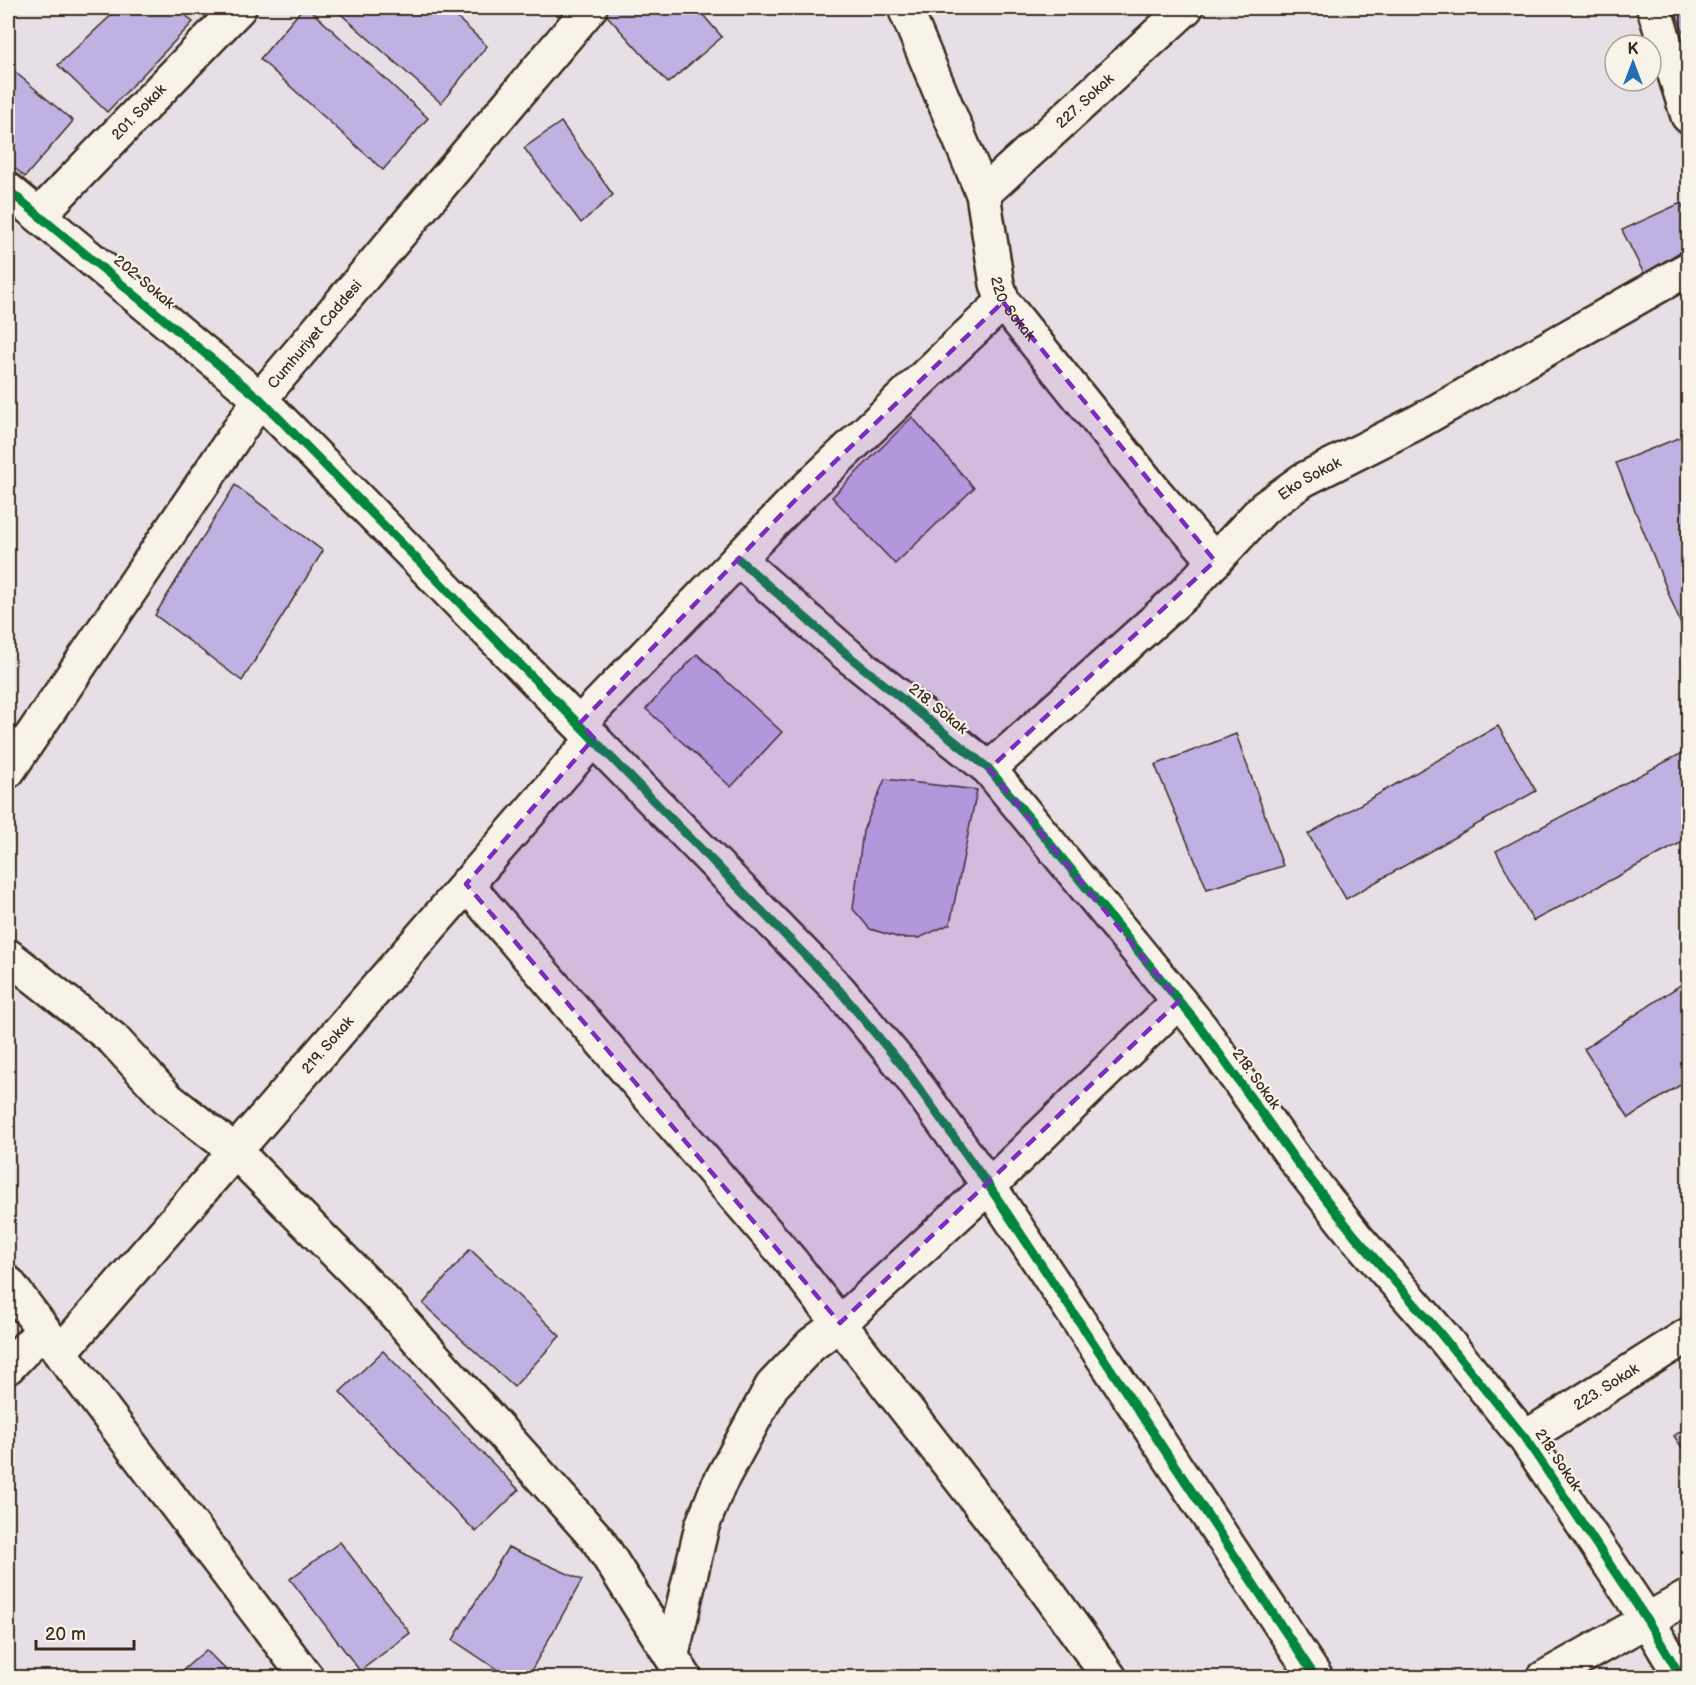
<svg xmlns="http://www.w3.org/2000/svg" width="1696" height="1685" font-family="'Balsamiq Sans',sans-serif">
<rect width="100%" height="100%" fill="#e6e0e6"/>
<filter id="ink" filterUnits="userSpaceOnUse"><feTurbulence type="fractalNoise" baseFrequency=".0167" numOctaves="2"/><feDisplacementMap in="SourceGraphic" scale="12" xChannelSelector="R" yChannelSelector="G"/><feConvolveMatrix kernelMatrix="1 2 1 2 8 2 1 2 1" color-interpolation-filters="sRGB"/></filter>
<g filter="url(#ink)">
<path fill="#bfb2e3" stroke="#3b2a1e" stroke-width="1.5" d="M119 8H178L193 22 107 112 58 65Z
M303 8H308L428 118 383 170 260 59Z
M334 8H447L487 46 441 103Z
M600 8H697L722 37 668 83Z
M1674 8H1688V44Z
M8 66 73 121 25 177 8 162Z
M561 122 613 195 581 223 524 148Z
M1681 203 1688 217V247L1644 274 1622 230Z
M912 417 974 488 895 564 832 497Z
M1688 434V642L1616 463Z
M235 485 323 551 242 681 155 615Z
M697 654 782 732 731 787 646 709Z
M1498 726 1536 791 1346 899 1308 834Z
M1236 734 1283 866 1207 889 1155 765Z
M1684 752 1688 761V839L1533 921 1496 851Z
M885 779 977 790 950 924 919 938H900L870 929 853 909 863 831Z
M1688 980V1080L1629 1118 1584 1049Z
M470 1249 560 1336 514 1387 423 1304Z
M383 1351 519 1490 476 1532 340 1392Z
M1688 1426V1456L1674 1436Z
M340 1542 410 1633 360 1671 290 1579Z
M508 1547 582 1580 527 1678H510L453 1640Z
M206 1650 234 1678H174Z"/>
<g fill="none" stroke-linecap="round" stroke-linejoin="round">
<defs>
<g id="minor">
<path id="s1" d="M905 8 983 194 997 284 1003 302 1156 493 1215 561"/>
<path d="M1654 8 1688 116"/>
<path d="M8 190 260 399 839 990 905 1069 989 1186 1316 1678"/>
<path id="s2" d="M983 194 1186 8"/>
<path id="s3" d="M40 214 239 8"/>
<path d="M738 559 850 657 989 769 1201 1028 1296 1161 1355 1236 1439 1332 1525 1438 1647 1620 1682 1678"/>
<path d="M580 723 802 493 1003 302"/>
<path id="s4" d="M989 769 1183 595 1264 508 1303 480 1416 423 1688 269"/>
<path id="s5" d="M8 771 260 399 590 8"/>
<path d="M466 884 790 1260 1039 1580 1110 1678"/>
<path d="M8 956 113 1039 168 1099 235 1151 382 1299 598 1540 685 1678"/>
<path d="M8 1283 307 1678"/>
<path id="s6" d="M60 1353 594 738"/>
<path d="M8 1367 43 1330"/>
<path id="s7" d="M1525 1438 1688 1335"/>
<path d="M672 1654 702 1526 718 1486 772 1386 811 1345 840 1323 989 1186 1179 1001"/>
<path d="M1544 1678 1688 1597"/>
</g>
</defs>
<use href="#minor" stroke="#3b2a1e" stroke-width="38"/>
<use href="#minor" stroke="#f7f3e8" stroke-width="33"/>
<defs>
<path id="cycleway" d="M8 190 260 399 839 990 905 1069 989 1186 1316 1678
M738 559 850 657 989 769 1201 1028 1296 1161 1355 1236 1439 1332 1525 1438 1647 1620 1682 1678"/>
</defs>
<use href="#cycleway" stroke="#f7f3e8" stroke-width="13"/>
<use href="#cycleway" stroke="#00873e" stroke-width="9"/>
</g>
</g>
<path fill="#7b2cbf" fill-opacity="0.2" stroke="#7b2cbf" stroke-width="4.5" stroke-dasharray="12 8" stroke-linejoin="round" d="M1003 302 1215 561 989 769 1179 1001 840 1323 466 884 594 738 580 723 802 493Z"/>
<g text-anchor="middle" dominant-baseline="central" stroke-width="4.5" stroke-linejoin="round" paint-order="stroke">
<g font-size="15" fill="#3b2a1e" stroke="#f7f3e8">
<text stroke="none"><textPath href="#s2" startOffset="138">227. Sokak</textPath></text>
<text stroke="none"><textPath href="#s3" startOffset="142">201. Sokak</textPath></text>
<text transform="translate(144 282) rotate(40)">202. Sokak</text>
<text stroke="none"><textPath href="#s1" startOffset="322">220. Sokak</textPath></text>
<text stroke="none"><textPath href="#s5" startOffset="534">Cumhuriyet Caddesi</textPath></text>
<text stroke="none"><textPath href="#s4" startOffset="434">Eko Sokak</textPath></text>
<text transform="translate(938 709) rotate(39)">218. Sokak</text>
<text stroke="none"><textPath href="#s6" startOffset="408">219. Sokak</textPath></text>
<text transform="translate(1256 1079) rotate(54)">218. Sokak</text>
<text stroke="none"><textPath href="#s7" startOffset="96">223. Sokak</textPath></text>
<text transform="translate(1558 1460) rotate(56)">218. Sokak</text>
</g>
</g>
<rect width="1696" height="1685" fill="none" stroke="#f7f3e8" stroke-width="30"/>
<rect x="15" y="15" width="1666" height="1655" fill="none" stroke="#3b2a1e" stroke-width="2" filter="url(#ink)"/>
<g transform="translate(1633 63)"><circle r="28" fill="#f7f3e8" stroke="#aca397" stroke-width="1.5"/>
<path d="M0-4.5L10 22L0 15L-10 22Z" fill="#1f6fb2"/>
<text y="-9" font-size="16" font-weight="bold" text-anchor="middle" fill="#3b2a1e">K</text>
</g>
<path d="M36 1640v9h98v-9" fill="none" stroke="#3b2a1e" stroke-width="3"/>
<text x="45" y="1640" font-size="18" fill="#3b2a1e" stroke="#f7f3e8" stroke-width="4.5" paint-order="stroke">20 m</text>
</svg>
